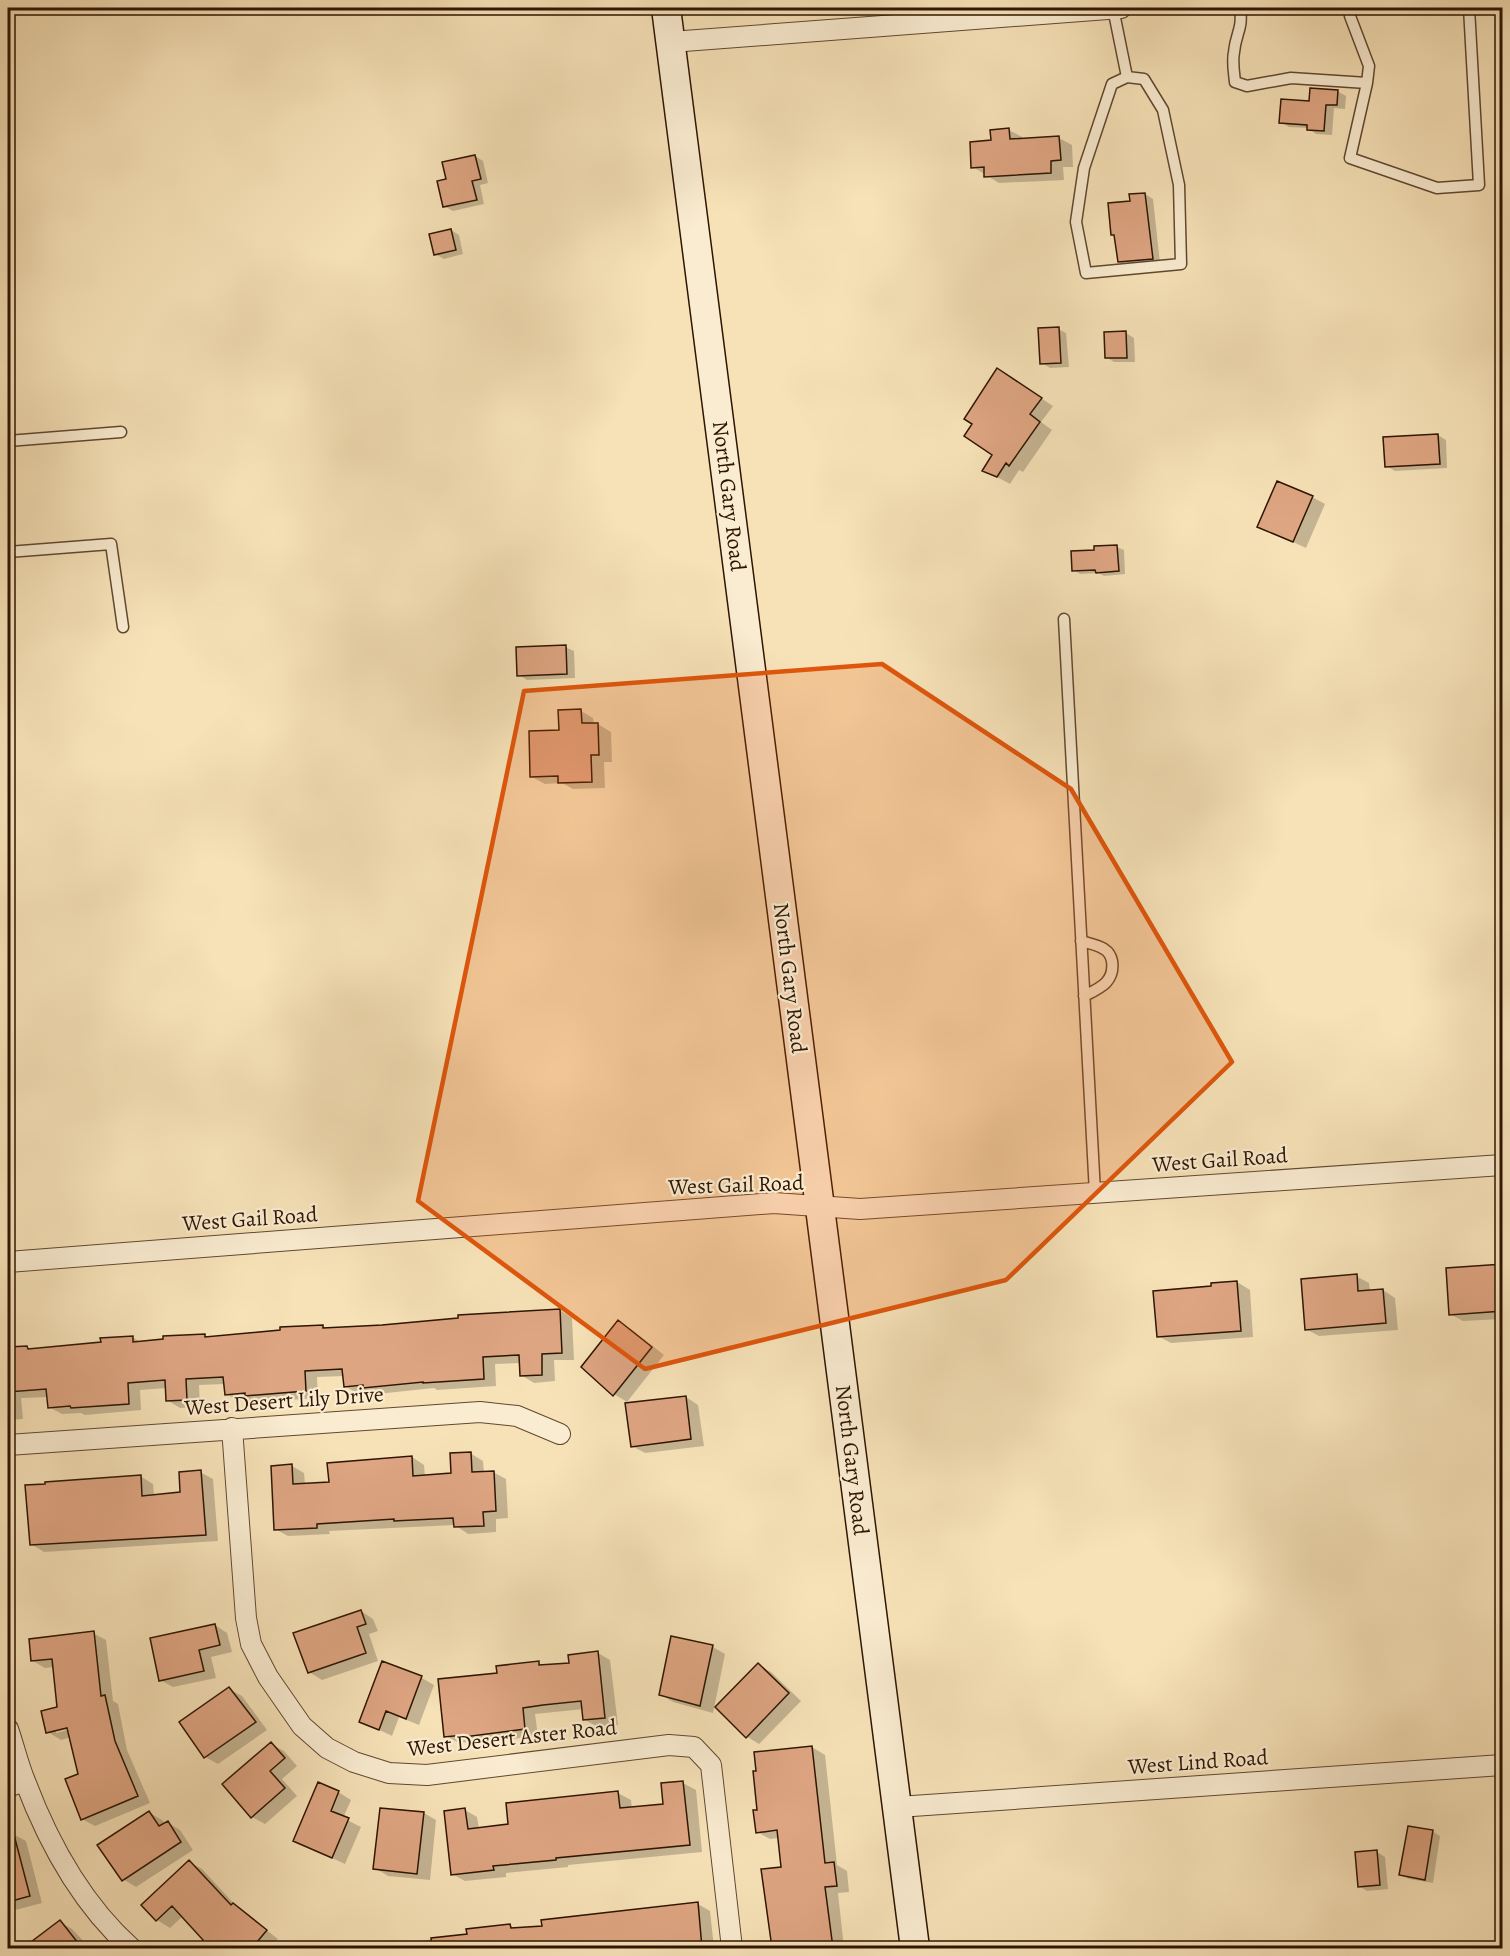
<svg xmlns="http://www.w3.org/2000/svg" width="1510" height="1956" font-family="Alegreya,serif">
<rect width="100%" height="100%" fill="#f7e2b8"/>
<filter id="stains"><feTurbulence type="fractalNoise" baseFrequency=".00333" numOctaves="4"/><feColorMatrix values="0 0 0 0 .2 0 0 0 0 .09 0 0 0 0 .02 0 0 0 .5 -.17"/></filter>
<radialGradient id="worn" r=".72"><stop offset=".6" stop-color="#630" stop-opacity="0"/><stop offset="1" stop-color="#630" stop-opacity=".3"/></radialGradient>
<path fill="#0003" fill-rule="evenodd" d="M1337 91 1346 96 1345 109 1334 108 1332 135 1316 134 1308 128 1289 127 1281 122 1310 103Z
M1009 130 1022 137V140L1059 138 1072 145 1073 167H1063L1064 180 999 183 973 167 992 142Z
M475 156 483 161 488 183 480 185 484 204 453 211 444 206 447 180Z
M1145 194 1153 199 1160 263 1127 266 1119 262 1116 237 1112 234 1132 202Z
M451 230 459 235 463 254 444 259 435 254Z
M1058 329 1066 333 1069 367 1050 368 1042 363Z
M1126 333 1134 338 1135 362H1114L1106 357Z
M1010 378 1053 406 1041 422 1052 430 1023 472 1019 470 1010 484 984 470 994 454Z
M1438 435 1446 440 1447 468 1395 471 1387 466Z
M1312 497 1325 504 1306 548 1259 526Z
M1117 547 1124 550 1125 574 1104 576 1099 573 1080 574 1074 570 1096 551Z
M565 647 574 651 575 678 527 680 519 675Z
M581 711 593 718 594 725 598 724 611 732 612 762H604L605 788 573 789 562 783 545 784 532 777 560 731Z
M1502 1266V1319L1463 1321 1450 1314Z
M1356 1276 1369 1283 1370 1291 1383 1290 1395 1298 1398 1330 1319 1336 1306 1329Z
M1237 1282 1250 1290 1253 1337 1171 1343 1158 1336 1213 1288Z
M560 1310 572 1318 574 1360H554L555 1381 534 1383 521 1375V1363L495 1364 496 1386 437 1390 434 1388 377 1394 374 1392 358 1394 345 1386 344 1376 317 1377 318 1398 259 1402 255 1400 239 1401 226 1394 225 1384 199 1385 200 1407 180 1408 167 1400V1388L140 1390 141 1410 85 1415 81 1413 62 1414 49 1407 48 1397 21 1398 23 1419 8 1420V1348L27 1347 32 1350 102 1344 132 1337 142 1343 204 1335 209 1338 323 1326 328 1330Z
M618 1322 631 1329 664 1355 627 1402 614 1394Z
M686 1397 698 1405 704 1446 645 1453 632 1446Z
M470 1453 483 1461 484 1473 493 1472 506 1479 508 1518 496 1519V1532L468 1534 455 1525 329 1531 330 1534 288 1536 275 1529 292 1466 304 1473 305 1485 330 1484 412 1457 424 1465 425 1476 452 1475Z
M200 1472 213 1479 218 1541 44 1552 31 1544 140 1476 153 1484 154 1496 182 1494Z
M361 1611 373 1619 378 1631 369 1634 378 1661 322 1680 309 1672Z
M215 1625 227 1633 232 1652 211 1657 216 1678 173 1687 160 1680Z
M93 1633 106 1640 113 1701 118 1704 127 1750 150 1803 95 1826 82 1819 80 1775 71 1737 61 1740 48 1732 59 1708 54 1667 45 1668 33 1661ZM74 1725 75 1728 56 1733V1730Z
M672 1638 713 1647 725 1654 713 1713 673 1702 660 1694Z
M598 1653 610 1660 618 1725 598 1727 585 1720 584 1709 535 1714 538 1736 479 1743 476 1741 459 1743 446 1736 498 1674 538 1663 545 1666 571 1664Z
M383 1663 422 1678 434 1685 419 1725 399 1717 392 1736 361 1721Z
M758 1665 771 1672 801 1701 759 1744 746 1736Z
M229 1689 242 1696 267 1730 218 1764 205 1757Z
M271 1744 284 1751 297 1766 282 1779 297 1796 265 1824 252 1817Z
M812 1747 825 1755 837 1865 847 1871 849 1892 838 1893 844 1948H773L770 1913 782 1869 779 1838 770 1839 757 1832 758 1811Z
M683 1783 696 1790 702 1852 568 1865V1867L506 1873V1877L465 1881 452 1874 465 1810 477 1817 479 1829 510 1825 618 1793 631 1800 632 1809 665 1805Z
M338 1792 351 1800 343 1818 361 1827 345 1864 295 1841Z
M150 1813 162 1820 165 1824 168 1823 180 1830 193 1850 136 1887 123 1879Z
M424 1813 436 1820 430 1880 388 1876 375 1868Z
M1432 1831 1440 1836 1433 1883 1409 1879 1401 1875Z
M13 1834 26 1841 42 1903 8 1912V1836Z
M1377 1852 1385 1857 1388 1889 1367 1891 1359 1886Z
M189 1862 202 1869 238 1908 278 1939 270 1948H198L205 1940 183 1916 170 1928 157 1920 143 1905Z
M698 1904 710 1911 714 1948H362L468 1935 510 1926 516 1929 544 1927Z
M60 1922 72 1929 90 1948H26Z"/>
<path fill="#dea582" stroke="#2e1502" stroke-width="1.5" d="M1310 88 1338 90 1337 105H1326L1324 131 1307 130V125L1279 123 1281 99 1309 101Z
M1009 128 1010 139 1059 136 1061 160 1051 161V173L984 177V167L971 168 970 142 991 140 990 130Z
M475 155 481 179 472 181 477 200 443 207 437 181 446 179 442 162Z
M1145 193 1153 259 1118 262 1114 235H1111L1108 203 1130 201 1129 194Z
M451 229 456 250 434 255 429 234Z
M1059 327 1061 363 1040 364 1038 328Z
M1126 331 1127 358H1105L1104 332Z
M997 368 1042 398 1030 414 1040 422 1009 466 1006 463 997 477 982 471 992 455 964 436 972 424 964 419Z
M1438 434 1440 464 1385 467 1383 437Z
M1277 481 1313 496 1293 542 1257 527Z
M1117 545 1119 571 1096 573 1095 570 1072 571 1071 551 1094 550V546Z
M566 645 567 674 517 676 516 647Z
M581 709 582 723H598L599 755H591L592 782 558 783V776L530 777 529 731 559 730 558 710Z
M1503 1264V1311L1449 1315 1446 1268Z
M1357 1274 1358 1291 1383 1289 1386 1323 1305 1330 1301 1279Z
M1237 1281 1241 1331 1157 1337 1153 1291 1211 1286V1283Z
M560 1309 562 1353 542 1354V1375L520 1376 519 1355 483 1357 484 1379 423 1383V1382L363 1388V1385L344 1387 342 1369 305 1371 306 1391 245 1396V1393L225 1395 223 1377 186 1379 187 1400 166 1401 165 1380 128 1383 129 1404 71 1408 70 1406 48 1408 46 1389 8 1392V1347L27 1346 28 1349 101 1342 100 1338 133 1336V1342L163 1339V1336L205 1334V1337L280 1330V1327L323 1325V1328L382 1325 458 1318V1315Z
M618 1320 652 1347 613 1396 581 1367Z
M686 1396 691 1439 631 1447 625 1403Z
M471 1452 472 1472 494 1471 496 1511 483 1512 484 1526 454 1527 453 1518 394 1521V1519L317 1524V1528L274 1530 271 1466 292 1464 293 1484 329 1482 327 1463 412 1456 413 1476 451 1473 450 1453Z
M201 1470 206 1535 30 1545 25 1485 45 1484V1482L141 1475 142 1496 180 1492 179 1472Z
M361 1610 366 1624 357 1627 366 1653 308 1673 293 1633Z
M215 1624 220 1645 199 1650 204 1671 159 1681 150 1638Z
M94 1631 101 1696 105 1695 115 1741 138 1796 81 1820 65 1779 78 1774 67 1728 46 1733 41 1711 57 1707 52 1659 31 1661 29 1639Z
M671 1636 713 1645 700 1706 659 1695Z
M598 1651 605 1718 583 1720 581 1701 543 1705 523 1708 525 1729 464 1737V1735L444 1737 438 1679 497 1673 496 1666 539 1661V1665L569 1663 568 1655Z
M382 1661 422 1676 406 1719 386 1711 379 1730 359 1722Z
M758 1663 789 1693 746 1738 715 1707Z
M229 1687 256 1722 204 1758 179 1722Z
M271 1742 285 1758 270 1771 285 1788 251 1818 222 1784Z
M812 1746 825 1863 834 1862 837 1886 825 1887 833 1948H772L761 1869 781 1867 777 1830 756 1833 753 1810H757L753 1771H756L754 1752Z
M683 1781 690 1845 556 1858V1860L493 1866 494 1870 451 1875 444 1811 465 1808 468 1829 508 1824 506 1803 618 1791 620 1808 663 1804 661 1783Z
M318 1782 339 1791 331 1811 349 1818 332 1858 293 1841Z
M380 1808 424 1812 417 1874 373 1869Z
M149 1811 159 1826 168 1821 181 1842 122 1881 97 1845Z
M1408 1826 1433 1830 1425 1880 1399 1875Z
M8 1831H13L30 1896 8 1902Z
M1377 1850 1380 1885 1358 1887 1355 1852Z
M189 1860 231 1905 233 1903 267 1930 252 1948H196L203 1940 172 1906 156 1921 141 1905Z
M698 1902 702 1948H432L431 1938 467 1934 466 1929 510 1924 511 1928 542 1926 541 1920Z
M60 1920 82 1948H23Z"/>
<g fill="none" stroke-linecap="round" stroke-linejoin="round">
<defs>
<path id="lane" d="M1113 8 1127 77
M1240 8C1243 30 1236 32 1234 52 1232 62 1234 72 1235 82L1247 86 1291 78 1367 83 1369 66 1350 16 1349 8
M1127 77 1144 79 1163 110 1179 185 1181 264 1086 273 1076 222 1084 168 1112 84Z
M1367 83 1350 158 1437 188 1479 185 1469 8
M8 441 121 432
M8 552 111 544 123 627
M1064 619 1095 1193
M1081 941C1088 943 1098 945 1104 949 1109 952 1111 956 1112 961 1115 982 1100 988 1084 996"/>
<path id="street" d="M671 42 1121 8
M8 1262 774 1203 860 1209 1502 1165
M232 1428 246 1618 251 1644 268 1677 302 1726 327 1748 354 1762 389 1773 427 1775 669 1745 694 1747 711 1765 732 1948
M8 1445 480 1412 517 1416 560 1434
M8 1729C14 1746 18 1764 25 1781 48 1842 82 1904 131 1948
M8 1787 24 1781
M898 1807 1502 1765"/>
<path id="secondary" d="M666 8 915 1948"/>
</defs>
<use href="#lane" stroke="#604830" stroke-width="13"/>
<use href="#street" stroke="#604830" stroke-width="22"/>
<use href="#secondary" stroke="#2e1502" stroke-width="31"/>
<use href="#lane" stroke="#faecd1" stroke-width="10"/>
<use href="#street" stroke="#faecd1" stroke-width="20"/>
<use href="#secondary" stroke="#faecd1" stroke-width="28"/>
</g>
<path fill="#df560c" fill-opacity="0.2" stroke="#df560c" stroke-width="4.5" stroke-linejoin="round" d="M882 664 1071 789 1232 1062 1006 1280 645 1369 418 1201 524 691Z"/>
<g text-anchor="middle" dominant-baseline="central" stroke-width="4.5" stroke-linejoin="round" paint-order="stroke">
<g font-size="22" fill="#2e1502" stroke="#faecd1">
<text transform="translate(729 496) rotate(83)">North Gary Road</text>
<text transform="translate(790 978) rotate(83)">North Gary Road</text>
<text transform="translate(1220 1160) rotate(-4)">West Gail Road</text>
<text transform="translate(736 1185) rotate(-2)">West Gail Road</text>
<text transform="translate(250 1219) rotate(-4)">West Gail Road</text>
<text transform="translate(284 1401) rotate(-4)">West Desert Lily Drive</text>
<text transform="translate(852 1460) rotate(83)">North Gary Road</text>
<text transform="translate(512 1738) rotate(-6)">West Desert Aster Road</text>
<text transform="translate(1198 1762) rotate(-4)">West Lind Road</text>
</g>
</g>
<rect width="1510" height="1956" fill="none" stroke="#f7e2b8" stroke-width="30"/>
<rect x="9" y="9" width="1492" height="1938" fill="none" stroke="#2e1502" stroke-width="3"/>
<rect x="15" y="15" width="1480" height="1926" fill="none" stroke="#2e1502" stroke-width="1.5"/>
<rect width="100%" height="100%" filter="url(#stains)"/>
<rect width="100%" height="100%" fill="url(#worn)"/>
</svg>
